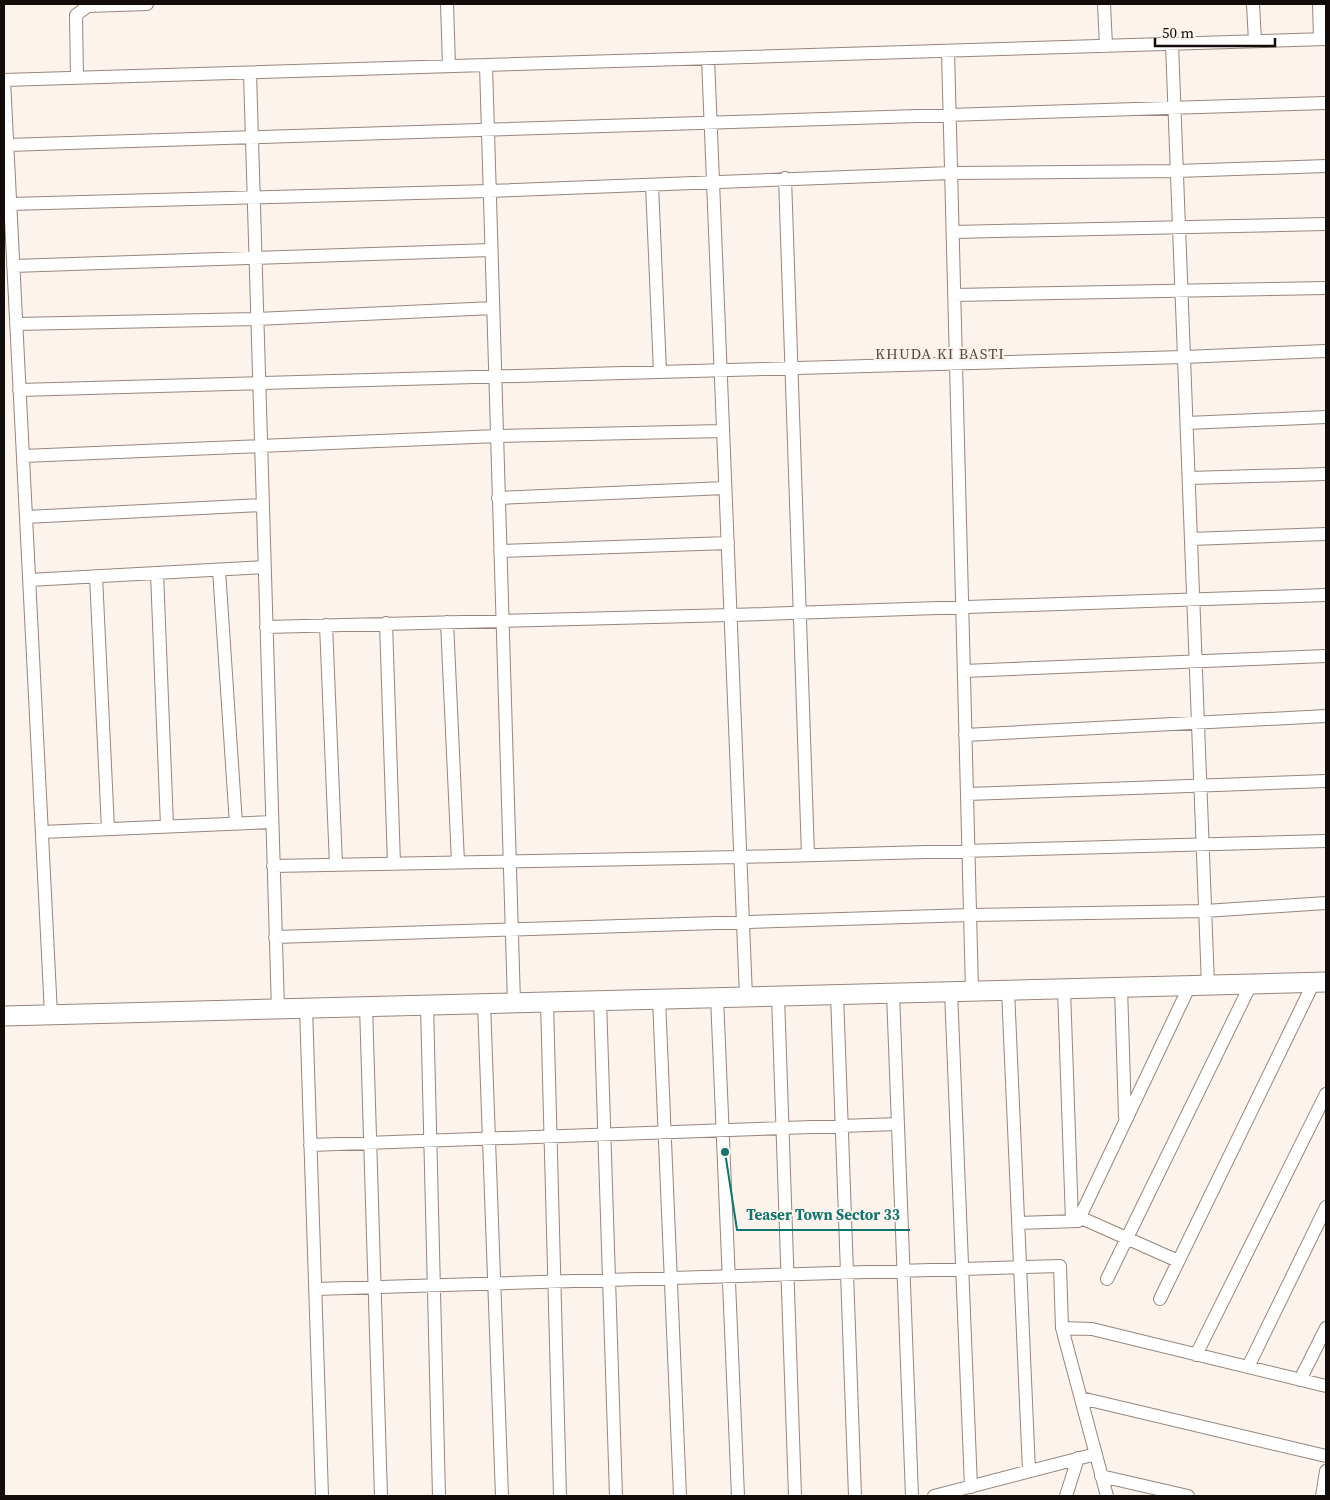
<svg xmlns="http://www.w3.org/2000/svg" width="1330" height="1500" font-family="'Source Serif 4',serif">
<rect width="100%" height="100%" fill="#fdf3ed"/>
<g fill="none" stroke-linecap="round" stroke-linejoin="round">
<defs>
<path id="street" d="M447 4 449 66
M1104 4 1106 46
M1253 4 1255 41
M1319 4 1320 39
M1172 44 1208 985
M948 51 972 991
M708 58 746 997
M486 65 514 1003
M250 73 278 1009
M77 78 76 15 88 6 147 4
M7 145 1326 103
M785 178 808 855
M652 185 660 372
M10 204 489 191 951 173 1177 171 1326 166
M953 232 1326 224
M13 266 491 250
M954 295 1326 288
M16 324 257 319 493 308
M19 390 1184 357 1326 351
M1187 423 1326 417
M23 456 497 436 723 431
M1189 478 1326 474
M498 498 725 488
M26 517 262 505
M1191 539 1326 534
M500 551 728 543
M219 570 236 824
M157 573 167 826
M96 576 108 829
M29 580 264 567
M447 622 458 862
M386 623 394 864
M326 625 336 865
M266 627 731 615 1326 595
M964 671 1326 656
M965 735 1326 716
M967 794 1326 781
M42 832 272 822
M273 866 740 857 1326 841
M275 937 970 915 1205 911 1326 903
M1121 987 1125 1117
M1064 989 1072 1221
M1008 990 1029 1471
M951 991 971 1487
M893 993 912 1496
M837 994 855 1496
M778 996 795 1496
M717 997 738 1496
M659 999 680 1496
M600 1000 616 1496
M547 1002 560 1496
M484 1003 502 1496
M427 1005 439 1496
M366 1006 381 1496
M306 1008 322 1496
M51 1014 4 80 1326 39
M310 1145 898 1124
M1079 1217 1178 1261
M1018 1223 1078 1221 1190 985
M1107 1279 1251 984
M315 1289 1060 1266 1062 1328 1107 1496
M1160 1299 1314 982
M1062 1328 1092 1329 1326 1386
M1196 1355 1326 1094
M1248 1367 1326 1207
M1300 1380 1326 1328
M1081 1398 1326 1456
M1101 1476 1188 1496
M934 1496 1096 1454
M1066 1496 1078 1458
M1322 1496 1326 1471"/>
<path id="secondary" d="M4 1016 1326 982"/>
</defs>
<use href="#street" stroke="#96867d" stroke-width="14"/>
<use href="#secondary" stroke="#96867d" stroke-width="21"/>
<use href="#street" stroke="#fff" stroke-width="12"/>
<use href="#secondary" stroke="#fff" stroke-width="19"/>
</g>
<g text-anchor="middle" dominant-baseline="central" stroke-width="4" stroke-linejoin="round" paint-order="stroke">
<g font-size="15" letter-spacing="1" fill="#584941" stroke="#fdf3ed">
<text x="940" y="353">KHUDA KI BASTI</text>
</g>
</g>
<path fill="none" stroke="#0f766e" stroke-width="2" d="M725 1152L737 1230H910"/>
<circle fill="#0f766e" stroke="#fdf3ed" stroke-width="2" cx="725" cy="1152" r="5"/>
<g font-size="15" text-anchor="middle" font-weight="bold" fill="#0f766e" stroke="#fdf3ed" stroke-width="4" stroke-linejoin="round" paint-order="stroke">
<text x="823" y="1220">Teaser Town Sector 33</text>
</g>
<rect width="1330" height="1500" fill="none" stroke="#120d0a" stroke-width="10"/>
<path d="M1155 38v8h120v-8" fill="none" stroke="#120d0a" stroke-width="2.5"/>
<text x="1162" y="38" font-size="15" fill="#120d0a" stroke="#fdf3ed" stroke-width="4" paint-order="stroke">50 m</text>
</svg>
